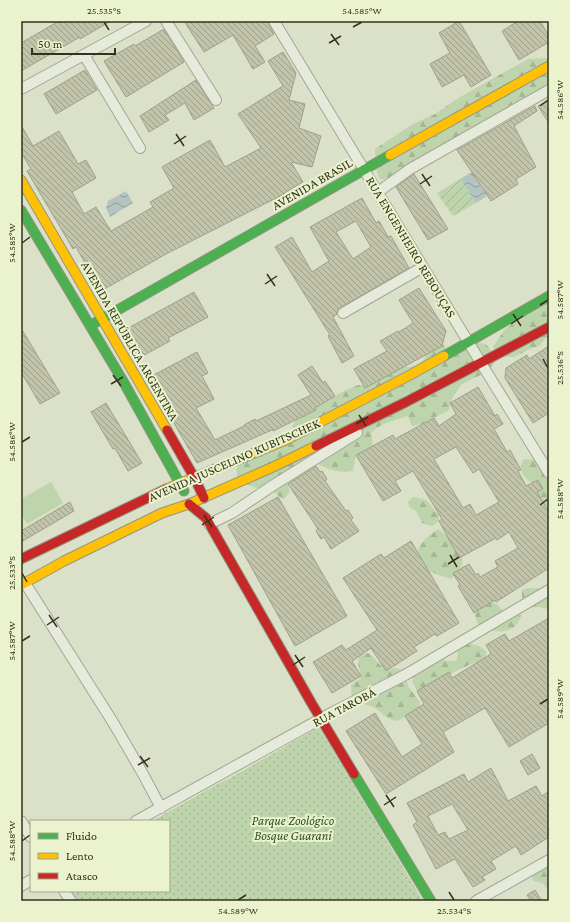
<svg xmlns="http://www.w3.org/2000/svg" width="570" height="922" font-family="'Crimson Pro',serif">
<defs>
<pattern id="forest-firs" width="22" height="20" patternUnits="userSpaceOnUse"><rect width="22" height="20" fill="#bed4ac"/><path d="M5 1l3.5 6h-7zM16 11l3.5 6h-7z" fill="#a4b693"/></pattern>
<pattern id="park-dots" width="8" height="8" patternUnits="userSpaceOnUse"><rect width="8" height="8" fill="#bed4ac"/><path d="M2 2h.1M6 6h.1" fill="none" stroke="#a4b693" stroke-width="1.8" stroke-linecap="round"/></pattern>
<pattern id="garden-furrows" width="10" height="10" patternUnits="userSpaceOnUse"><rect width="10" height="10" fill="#bed4ac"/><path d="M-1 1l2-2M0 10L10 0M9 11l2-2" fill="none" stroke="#a4b693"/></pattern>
<pattern id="water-waves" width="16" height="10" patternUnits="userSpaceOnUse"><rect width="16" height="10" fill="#b3c4c1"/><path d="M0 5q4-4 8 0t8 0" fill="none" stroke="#92a09c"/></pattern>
<pattern id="building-back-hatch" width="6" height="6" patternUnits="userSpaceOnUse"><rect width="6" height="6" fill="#c2c4aa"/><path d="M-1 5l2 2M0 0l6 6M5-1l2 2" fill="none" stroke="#9ea08a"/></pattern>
</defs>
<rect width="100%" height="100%" fill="#dbe1c9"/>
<path fill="url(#forest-firs)" d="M549 58V90L396 175 380 180 377 172 375 149 413 124 435 114 460 97 528 59Z
M549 300V337L545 339 539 346 532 348 514 357 498 356 493 347 505 329Z
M434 342 442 343 447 350 473 342 486 344 491 350 496 361 487 372 462 384 453 396 449 410 422 424 412 426 408 416C396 420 378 423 371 434L373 445 356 455 353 471C339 474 326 468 313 462L286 480 290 492 283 500 272 490 268 492 240 482 236 470 242 460 291 432 296 417 348 389 358 385H365L390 375 398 367H409L421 364Z
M524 459 535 460 549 476V511L544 513 537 509V485C524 478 527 481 520 467Z
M413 497C417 498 423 498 426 500 429 502 435 511 439 515V521L432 526 422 523 416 511 410 508 408 502Z
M438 529C448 536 465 550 462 564 460 569 454 575 451 579 430 572 425 573 418 549L426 538Z
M529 588H549V610C537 604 534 611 522 600V590Z
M492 602 498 605 503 611 521 615C516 636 494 634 478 625L475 615 479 609Z
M463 642 479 646 486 651V660L471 664 454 672 424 692 417 691 412 681 414 673 439 656 446 661H456L458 656 457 648Z
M368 653 373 657 386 671 394 668 401 669 406 677 408 686 420 702V707L398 721C384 719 383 712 373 707 366 704 359 704 352 701L351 685 361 678 358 663 359 656Z
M549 860V888H546L543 883 533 881 531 873Z"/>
<path fill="url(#park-dots)" d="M319 727 423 901H78L72 891H169V821H152L214 786 232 777Z"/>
<path fill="url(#garden-furrows)" d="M460 179 476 203 453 216 437 193Z"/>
<path fill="#bed4ac" d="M51 482 63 503 27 524 21 514V499Z"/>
<path fill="url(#water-waves)" d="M472 172 487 196 476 203 460 179Z
M126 191 133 203 110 217 106 208 108 201Z"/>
<path fill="url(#building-back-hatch)" stroke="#9ea089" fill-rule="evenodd" d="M59 21H111L80 39V37L21 71V43Z
M184 21H267L274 34 255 46 265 62 253 69 233 35 204 52Z
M459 21 491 75 471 87 464 75 442 87 430 64 450 53 439 33Z
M518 21H540L549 36V42L519 60 502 31Z
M164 29 184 62 126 97 104 61 134 44 135 46Z
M283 52 296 73 289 100 305 104 299 128 321 136 312 167 291 162 303 182 284 193V194L166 254 101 291 76 247 73 249 27 171 31 169 21 152V125L33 146 59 131 78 164 86 160 96 178 72 192 84 214 96 207 111 231 153 207 150 202 174 188 162 167 210 140 225 167 261 148 238 114 283 86 268 61Z
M85 70 97 90 56 114 44 94Z
M196 80 214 108 194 120 185 103 165 115 169 120 149 132 140 116Z
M549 100V123L538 106Z
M535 106 537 111 514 126 536 167 516 179 518 184 491 201 457 150Z
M414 174 448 229 428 240 396 187Z
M362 198 376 223 379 221 388 237 391 236 409 268 338 309 337 314 333 317 354 356 342 363 328 336 330 335 275 247 292 237 312 272 329 261 310 227ZM356 221 371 247 353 259 336 232Z
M419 288 446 331 442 346 365 388 354 369 387 351 380 341 398 331 399 332 413 323 399 300Z
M194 292 208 317 168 338 170 341 137 359 121 332Z
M21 328 60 393 40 404 21 372Z
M549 346V413L533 423 505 378 506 368 527 355 529 359Z
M197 352 208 373 202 376 214 399 196 408 215 440 244 426V425L255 419 256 421 311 395 298 375 312 366 323 383 325 381 335 396 315 408 316 410 273 431 272 430 197 463 148 378Z
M478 387 495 416 497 414 503 424 494 429 507 452 510 450 521 470 518 471 526 486 538 480 543 489 537 492 549 512V568L496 602 495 600 474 613 458 586 460 585 453 573 469 564 476 575 478 573 480 577 498 567 495 561 518 548 509 532 497 540 496 538 459 558 439 521 442 519 413 471 395 481 401 491 383 501 356 455 393 435 395 439 434 418 439 426 456 414 450 403ZM456 447 473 473 479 469 499 502 476 515 470 504 463 508 434 459Z
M106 403 142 463 128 471 115 448 113 449 91 412Z
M316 466 320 472 322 471 327 479 325 481 346 511 348 510 353 518 351 520 359 531 331 549 324 537 321 539 316 531 318 529 288 484Z
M278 497 347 616 295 646 228 525Z
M70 502 74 511 21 542V531Z
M411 541 459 623 437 636 435 634 414 647 417 651 386 671 371 648 352 661 361 676 332 693 313 662 342 645 346 650 377 630 343 578 381 554 384 558Z
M549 618V723L509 747 485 708 443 732 454 752 386 794 346 731 375 713 402 757 422 744 405 716 424 704 417 691 449 672 452 678 491 654 486 645 505 634 509 641Z
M532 754 540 768 528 775 520 761Z
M491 768 508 801 536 786 542 796 549 791V837L521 855 516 846 491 861 496 869 482 877 485 880 473 887 455 859 436 869 413 825 417 822 407 803 464 774 468 782ZM452 804 468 830 449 839 445 832 438 835 428 816Z
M535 890 542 901H531L527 895Z"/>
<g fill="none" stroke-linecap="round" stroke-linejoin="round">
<defs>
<path id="street" d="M166 21 216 100
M274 21 481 363 549 473
M84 55 140 148
M21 89 146 21
M378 192 410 169 549 90
M343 313 423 267
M209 524 232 513 272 486 357 433
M25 583 114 724 143 774 161 808
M21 821 31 837
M136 821 333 712 405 675 549 590
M21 886 31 880
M64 891 71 901
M476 901 549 860"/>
<path id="fast" d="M21 210 123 381 184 491
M93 324 390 155
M444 356 549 296
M354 774 431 901"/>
<path id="slow" d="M390 155 549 66
M21 180 167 430
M166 489 286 440 410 375 444 356
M21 585 64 561 162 513 189 504 273 467 316 446"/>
<path id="jam" d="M167 430 194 477 204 498
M316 446 406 402 549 327
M189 504 206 518 312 704 354 774
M21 559 166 489"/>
</defs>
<use href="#street" stroke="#a2a693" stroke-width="12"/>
<use href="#fast" stroke="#929683" stroke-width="11"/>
<use href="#slow" stroke="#929683" stroke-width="11"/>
<use href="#jam" stroke="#929683" stroke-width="11"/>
<use href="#street" stroke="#e6eadb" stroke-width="10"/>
<use href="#fast" stroke="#4caf50" stroke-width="9"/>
<use href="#slow" stroke="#ffc107" stroke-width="9"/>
<use href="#jam" stroke="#c62828" stroke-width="9"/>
</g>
<path fill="none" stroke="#33331c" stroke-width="1.5" d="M104 22 109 30M353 27 362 22M331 34 339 45M329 43 341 36M540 106 548 100M176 134 184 146M174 144 186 136M422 174 430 186M420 184 432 176M22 243 30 237M267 274 275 286M265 284 277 276M540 305 548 300M513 314 521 326M511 324 523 316M543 359 548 368M113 375 121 386M111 384 123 377M359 415 366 426M356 424 368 417M22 442 30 437M540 505 548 499M204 515 212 527M202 525 214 517M450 555 457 567M448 564 459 557M22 573 27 582M49 615 57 627M47 625 59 617M22 641 30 636M295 655 303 667M293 665 305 657M540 704 548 699M140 756 148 767M138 765 150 758M386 795 394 807M384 805 396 797M22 841 30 835M449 892 454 900M238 900 246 895"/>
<g text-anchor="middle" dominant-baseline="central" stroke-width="4" stroke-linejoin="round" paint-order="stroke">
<g font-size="13" fill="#33331c" stroke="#eaf3ce">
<text transform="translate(312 184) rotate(-30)">AVENIDA BRASIL</text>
<text transform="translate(411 247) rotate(59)">RUA ENGENHEIRO REBOUÇAS</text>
<text transform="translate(130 341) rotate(60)">AVENIDA REPÚBLICA ARGENTINA</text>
<text transform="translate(234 460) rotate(-24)">AVENIDA JUSCELINO KUBITSCHEK</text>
<text transform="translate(344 707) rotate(-28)">RUA TAROBÁ</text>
</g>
<g font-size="13" font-style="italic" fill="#2d4f24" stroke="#eaf3ce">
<text x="293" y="820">Parque Zoológico<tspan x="293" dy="15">Bosque Guarani</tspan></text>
</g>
</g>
<rect width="570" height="922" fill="none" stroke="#eaf3ce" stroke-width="44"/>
<rect x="30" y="820" width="140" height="72" fill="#eaf3ce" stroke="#a1a687"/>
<rect x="38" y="833" width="20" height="6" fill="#4caf50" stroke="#a1a687"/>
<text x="66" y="840" font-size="12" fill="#33331c">Fluido</text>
<rect x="38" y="853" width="20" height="6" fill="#ffc107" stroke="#a1a687"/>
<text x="66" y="860" font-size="12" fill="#33331c">Lento</text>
<rect x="38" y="873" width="20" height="6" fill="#c62828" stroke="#a1a687"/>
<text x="66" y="880" font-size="12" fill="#33331c">Atasco</text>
<path d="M32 48v6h83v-6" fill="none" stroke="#33331c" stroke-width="2"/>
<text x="38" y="48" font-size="12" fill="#33331c" stroke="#eaf3ce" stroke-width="3" paint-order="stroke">50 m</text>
<rect x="22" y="22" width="526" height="878" fill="none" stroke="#33331c" stroke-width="1.5"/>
<g font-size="10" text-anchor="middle" fill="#33331c">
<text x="104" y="14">25.535°S</text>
<text x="362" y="14">54.585°W</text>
<text transform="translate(559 100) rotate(-90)" y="4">54.586°W</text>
<text transform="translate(11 243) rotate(-90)" y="4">54.585°W</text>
<text transform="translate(559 300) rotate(-90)" y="4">54.587°W</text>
<text transform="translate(559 368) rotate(-90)" y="4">25.536°S</text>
<text transform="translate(11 442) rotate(-90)" y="4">54.586°W</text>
<text transform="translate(559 499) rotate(-90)" y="4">54.588°W</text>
<text transform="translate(11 573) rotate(-90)" y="4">25.533°S</text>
<text transform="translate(11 641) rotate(-90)" y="4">54.587°W</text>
<text transform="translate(559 699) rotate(-90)" y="4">54.589°W</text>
<text transform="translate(11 841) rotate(-90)" y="4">54.588°W</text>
<text x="238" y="914">54.589°W</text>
<text x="454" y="914">25.534°S</text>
</g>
</svg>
